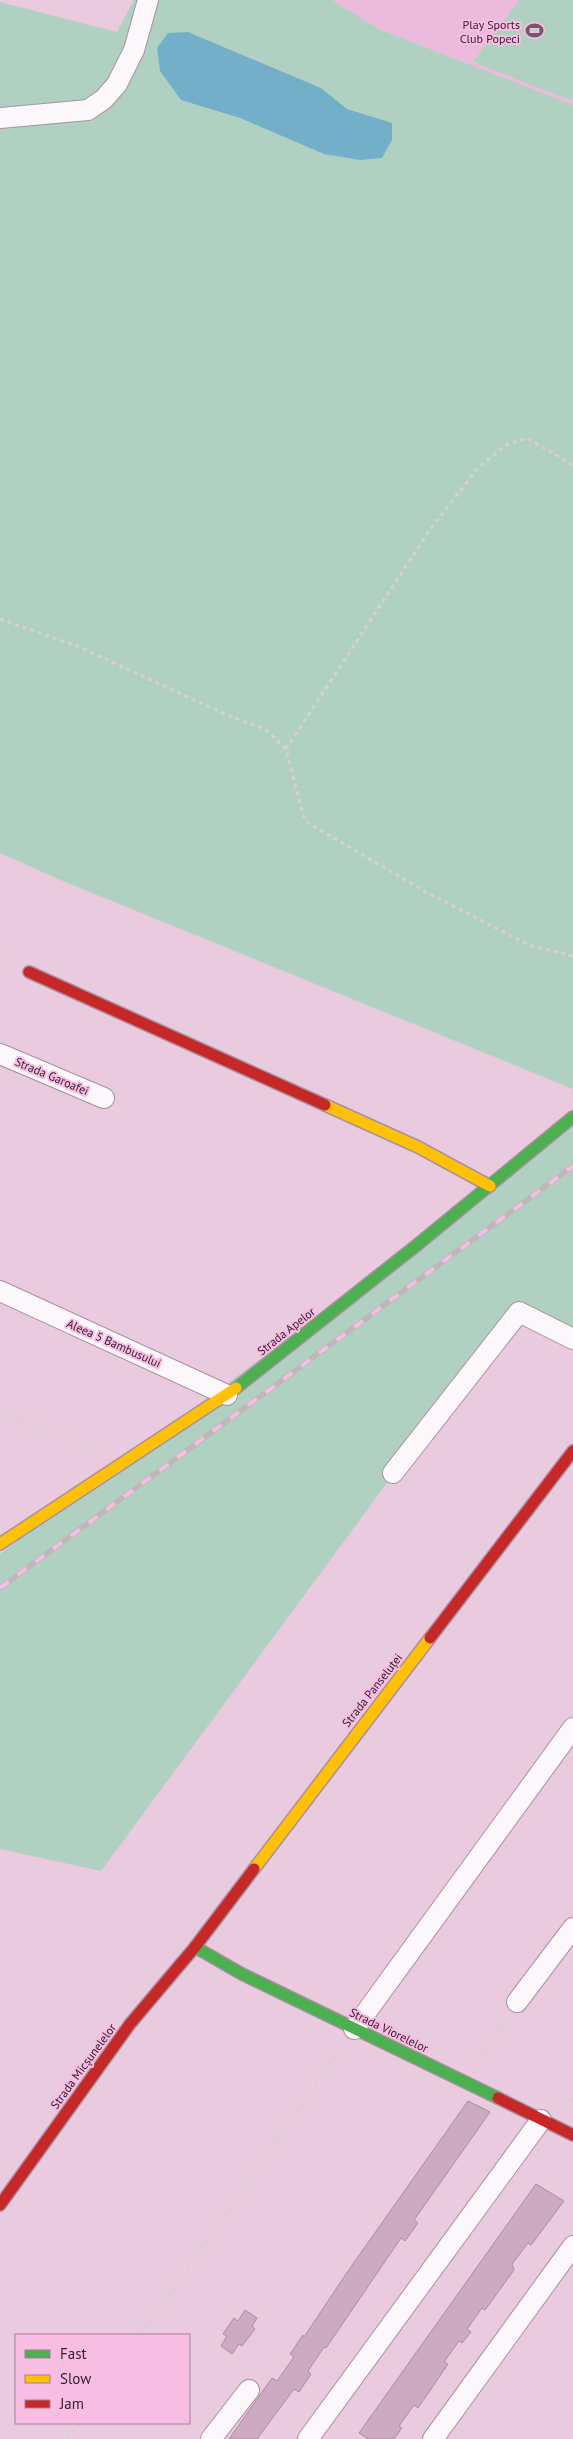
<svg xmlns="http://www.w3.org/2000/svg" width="573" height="2439" font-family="'PT Sans',sans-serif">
<rect width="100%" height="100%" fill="#eacade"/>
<path fill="#ecbbdb" d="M332 0H573V105L379 29Z"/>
<path fill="#b0d1c1" d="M134 0H332L379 29 573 105V1089L58 879 0 853V2L117 32Z
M519 0H573V101L473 62Z
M573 1124V1339L510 1316 101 1871 0 1849V1554Z"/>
<path fill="#74afc9" d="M188 32 321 88 347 109 392 123V140L382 158 360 160 324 154 240 118 181 100 160 71 157 48 168 33Z"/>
<path fill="#cdaac1" stroke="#a68e9e" d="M468 2101 490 2112 414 2220 418 2223 405 2241 401 2238 326 2348 324 2347 308 2371 311 2374 299 2392 294 2389 257 2439H229L272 2378 277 2381 294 2357 290 2354 303 2335 304 2337 348 2271Z
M536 2184 564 2201 531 2245 528 2243 512 2264 514 2270 485 2310 482 2308 467 2329 471 2332 462 2343 459 2341 444 2362 448 2364 418 2408 414 2405 399 2426 402 2428 394 2439H368L359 2433Z
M245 2310 257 2318 252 2326 255 2329 242 2346 239 2344 232 2354 221 2346 227 2336 223 2334 234 2318 238 2321Z"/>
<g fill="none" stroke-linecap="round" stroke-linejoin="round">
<defs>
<path id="street" d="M0 118 88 110 104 99 117 84 134 50 148 0
M0 1054 104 1098
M0 1291 227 1395
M393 1473 519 1312 573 1339
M517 2002 573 1928
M354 2029 573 1728
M211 2439 249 2390
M308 2439 541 2120
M433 2439 573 2246"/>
<path id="fast" d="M236 1388 417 1245 573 1117
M195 1947 242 1974 498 2098"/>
<path id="slow" d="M325 1105 418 1147 490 1186
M0 1544 236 1388
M254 1869 430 1638"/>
<path id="jam" d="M29 972 325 1105
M430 1638 573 1451
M498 2098 573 2135
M0 2205 130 2024 195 1947 254 1869"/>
</defs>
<use href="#street" stroke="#a8909f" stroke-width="22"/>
<use href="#fast" stroke="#a8909f" stroke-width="14"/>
<use href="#slow" stroke="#a8909f" stroke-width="14"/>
<use href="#jam" stroke="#a8909f" stroke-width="14"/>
<path stroke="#d9d0d6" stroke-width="3" stroke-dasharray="4 4" stroke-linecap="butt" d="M0 619 77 646 227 715 265 729 286 749 305 821 426 892 529 945 573 956
M286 749 431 528 478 468 506 445 527 438 573 465
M0 959 10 964
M0 1410 97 1454
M475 2065 508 2016
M566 2109 573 2099
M141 2335 342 2047
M67 2439 79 2423"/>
<use href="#street" stroke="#fcf7fa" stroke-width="20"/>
<use href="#fast" stroke="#4caf50" stroke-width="11"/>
<use href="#slow" stroke="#ffc107" stroke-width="11"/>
<use href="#jam" stroke="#c62828" stroke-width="11"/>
<defs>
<path id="rail" d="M0 1588 573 1166"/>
</defs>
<use href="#rail" stroke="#bfb6bc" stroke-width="5.5"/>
<use href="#rail" stroke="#f7bde2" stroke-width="4" stroke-dasharray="11" stroke-linecap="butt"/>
</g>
<defs>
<symbol id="stadium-bare" viewBox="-9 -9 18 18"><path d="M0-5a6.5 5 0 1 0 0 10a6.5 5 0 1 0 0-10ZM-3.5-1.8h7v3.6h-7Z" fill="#72596a" stroke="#f7bde2" stroke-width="2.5" paint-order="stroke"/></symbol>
</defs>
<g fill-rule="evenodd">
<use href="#stadium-bare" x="522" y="18" width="25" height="25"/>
</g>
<g text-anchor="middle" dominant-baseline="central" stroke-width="4" stroke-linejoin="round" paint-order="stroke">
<g font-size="12" fill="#321c2b" stroke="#f7bde2" text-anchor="end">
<text x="520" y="24">Play Sports<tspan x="520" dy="14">Club Popeci</tspan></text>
</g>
<g font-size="12" fill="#321c2b" stroke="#f7bde2">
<text transform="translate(52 1076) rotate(23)">Strada Garoafei</text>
<text transform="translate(286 1331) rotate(-38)">Strada Apelor</text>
<text transform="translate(114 1343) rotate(24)">Aleea 5 Bambusului</text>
<text transform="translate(372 1690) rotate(-52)">Strada Panseluței</text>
<text transform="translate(389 2030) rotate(26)">Strada Viorelelor</text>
<text transform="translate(83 2066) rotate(-54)">Strada Micșunelelor</text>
</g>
</g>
<rect x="15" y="2334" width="175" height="90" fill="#f7bde2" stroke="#a87d99"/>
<rect x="25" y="2350" width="25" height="8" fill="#4caf50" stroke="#a87d99"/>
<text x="60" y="2359" font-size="15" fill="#321c2b">Fast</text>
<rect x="25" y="2375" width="25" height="8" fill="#ffc107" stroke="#a87d99"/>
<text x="60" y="2384" font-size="15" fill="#321c2b">Slow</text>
<rect x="25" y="2400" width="25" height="8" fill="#c62828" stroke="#a87d99"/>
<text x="60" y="2409" font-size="15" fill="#321c2b">Jam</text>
</svg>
